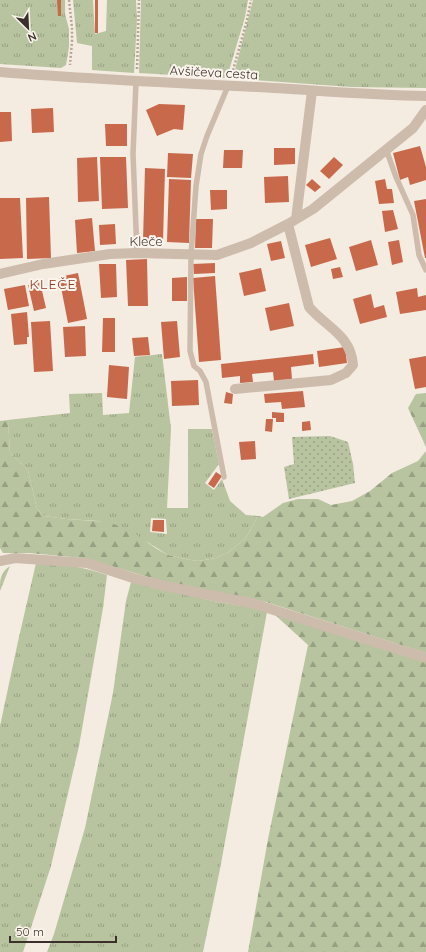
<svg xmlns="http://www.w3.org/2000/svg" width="426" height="952" font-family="Quicksand,sans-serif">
<defs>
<pattern id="grass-tufts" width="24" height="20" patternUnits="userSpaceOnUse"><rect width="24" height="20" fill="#b8c4a0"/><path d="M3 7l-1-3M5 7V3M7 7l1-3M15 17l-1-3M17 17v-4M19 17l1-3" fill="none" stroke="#97a083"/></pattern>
<pattern id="forest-firs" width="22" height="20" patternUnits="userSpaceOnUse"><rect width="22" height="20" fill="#b8c4a0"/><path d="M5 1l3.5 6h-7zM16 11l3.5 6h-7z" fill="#97a083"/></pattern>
<pattern id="garden-dots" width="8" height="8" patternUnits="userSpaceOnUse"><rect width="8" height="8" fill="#b8c4a0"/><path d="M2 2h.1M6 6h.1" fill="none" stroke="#97a083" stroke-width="1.8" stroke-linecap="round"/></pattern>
</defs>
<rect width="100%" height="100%" fill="#f4ebe1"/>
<path fill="url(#grass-tufts)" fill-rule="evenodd" d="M0 0H65V14L69 29V47L66 65 61 68 0 64Z
M73 0H93L95 34 106 31 107 0H136L137 20 134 73 92 70V46L77 43Z
M141 0H248L245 17 228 74 224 78 139 73Z
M253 0H426V88L351 87 241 79 235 71 236 66Z
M162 354 171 429 167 508H188V429H212L219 464 205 483 214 490 222 479 230 501 246 515 258 516 246 538 229 552 216 558 198 561 185 559 168 555 149 543 99 521 66 519 44 516 37 509 28 470 10 453 8 420 70 413 69 394 102 393 103 415 129 413 135 357ZM151 518 166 519 167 534 150 532Z
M36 563C60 563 84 567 107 575L103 608 79 746 51 866 23 952H0V726L17 646Z
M10 566 0 591C0 579 0 573 10 566Z
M131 582 218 602 249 607 267 612 220 869 203 952H47L54 934 85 828 113 693 126 601Z"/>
<path fill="url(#forest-firs)" d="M426 393V447L408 408 416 394Z
M8 420 10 453 28 470 37 509 44 516 66 519 109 522 131 531 157 549 168 555 185 559 198 561 216 558 229 552 246 538 258 516 263 517 283 503 298 499H318L331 505 352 501 370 491 392 473 418 461 426 451V653L266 602 162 581 83 558 29 553H3L0 548V421Z
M274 614 426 662V952H248L268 839 308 645Z"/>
<path fill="url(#garden-dots)" d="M330 436 348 442 353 464 355 483 289 499 284 467 294 464 292 437Z"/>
<path fill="#c8694b" d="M57 0H61V16H58Z
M95 0H98V33H95Z
M159 104 185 105 183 130 174 129 157 136 146 110Z
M53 108 54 132 32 133 31 109Z
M0 112H11L12 141 0 142Z
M105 124H127V146H106Z
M420 146 426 167V180L410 185 408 177 400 180 393 153Z
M274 148H295V164L274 165Z
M224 150H243L242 168H223Z
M168 153 193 154 191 178 167 177Z
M97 157 99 201 78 202 77 158Z
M100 157H126L128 208 102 209Z
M334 157 343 165 329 179 320 171Z
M145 168 165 169 163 241H143Z
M288 176 289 202 265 203 264 177Z
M169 179 191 180 189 243 167 242Z
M312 179 321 187 315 192 306 185Z
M385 179 387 189H392L394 203 379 204 375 181Z
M210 190H227V209L211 210Z
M49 197 51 258 27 259 26 198Z
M0 198H20L23 258 0 259Z
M426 199V258H425L414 201Z
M393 210 398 229 385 232 382 211Z
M92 218 95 251 77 253 75 220Z
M196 219H213L212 248H195Z
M115 224 116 244 100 245 99 225Z
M330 238 337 259 311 267 305 245Z
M371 240 378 265 356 271 349 247Z
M399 240 403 262 392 265 388 242Z
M281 241 285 258 271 261 267 244Z
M147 259 148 306H128L126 260Z
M215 263V273L194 274 193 264Z
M99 264H116L117 297 101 298Z
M340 267 343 277 333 279 331 269Z
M261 268 266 291 244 296 239 273Z
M78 273 87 319 68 323 59 277Z
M215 276 221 360 199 362 193 278Z
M187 277V301H172V278Z
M40 282 46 308 34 311 28 285Z
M25 285 29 306 8 310 4 289Z
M417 288 418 297 426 295V310L400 314 396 292Z
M371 294 374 308 384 305 387 317 360 324 353 299Z
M289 303 294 326 270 331 265 308Z
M27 312 29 337H27V344L14 345 11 314Z
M103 318H115V352H102Z
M50 321 53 371 34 372 31 322Z
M177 321 180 357 164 359 161 322Z
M85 326 86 356 65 357 63 327Z
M148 337 150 355 134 356 132 338Z
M345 347 347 363 319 367 317 351Z
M313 354 314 364 291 367 292 379 274 381 273 372 252 374 253 382 240 383V376L222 378 221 364Z
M426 356V387L415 389 409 359Z
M109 365 129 367 127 399 107 397Z
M198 380 199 405 172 406 171 381Z
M303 391 305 407 282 409 281 402 265 403 264 394Z
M226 392 233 394 232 404 224 403Z
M272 412 284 413V422H276V418H272Z
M266 419H273L272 432 265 431Z
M310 421 311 430 302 431V422Z
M255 441 256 459 241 460 239 442Z
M216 472 222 476 214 488 208 484Z
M153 520H164V532L152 531Z"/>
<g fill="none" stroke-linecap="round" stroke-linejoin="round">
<path stroke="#b9a596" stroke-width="2.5" stroke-dasharray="2 2" stroke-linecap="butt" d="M69 0 72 28V41L70 65
M137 69 139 0
M232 74 247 20 251 0"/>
<path stroke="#cdbbac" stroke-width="5.5" d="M136 82 133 154 137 253
M386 149 396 177 413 215 419 255 426 270
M224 477 206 382 200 371 194 366 190 351 191 255 196 186 201 154 207 136 228 86"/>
<path stroke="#cdbbac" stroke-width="10" d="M296 219 312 91
M0 274 43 264 110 254 137 253 217 255 251 243 288 224 313 209 413 128 426 110
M235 389 331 380 346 373 353 365C351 335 326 327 309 307L288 224
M0 561 15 558 87 563 133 578 161 585 219 597 252 603 426 658"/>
<path stroke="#cdbbac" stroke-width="10" d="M0 72C86 79 171 83 257 87 313 90 369 95 426 96"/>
</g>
<g text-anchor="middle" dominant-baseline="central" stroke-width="4" stroke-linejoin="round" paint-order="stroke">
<g font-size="13" fill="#3b302b" stroke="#fbf5ee">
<text transform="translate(214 72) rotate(3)">Avšičeva cesta</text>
<text x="146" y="241">Kleče</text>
</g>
<g font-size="14" letter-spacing="1" fill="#8c3b22" stroke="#fbf5ee">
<text x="53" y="284">KLEČE</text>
</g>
</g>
<g transform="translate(28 28) rotate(156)" stroke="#fbf5ee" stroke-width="3" paint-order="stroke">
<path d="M0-3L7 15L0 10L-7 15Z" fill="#3b302b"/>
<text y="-6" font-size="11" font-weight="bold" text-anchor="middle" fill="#3b302b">N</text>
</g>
<path d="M10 936v6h106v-6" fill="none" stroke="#3b302b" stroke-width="2"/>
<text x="16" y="936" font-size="12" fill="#3b302b" stroke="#fbf5ee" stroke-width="3" paint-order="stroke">50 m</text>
</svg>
